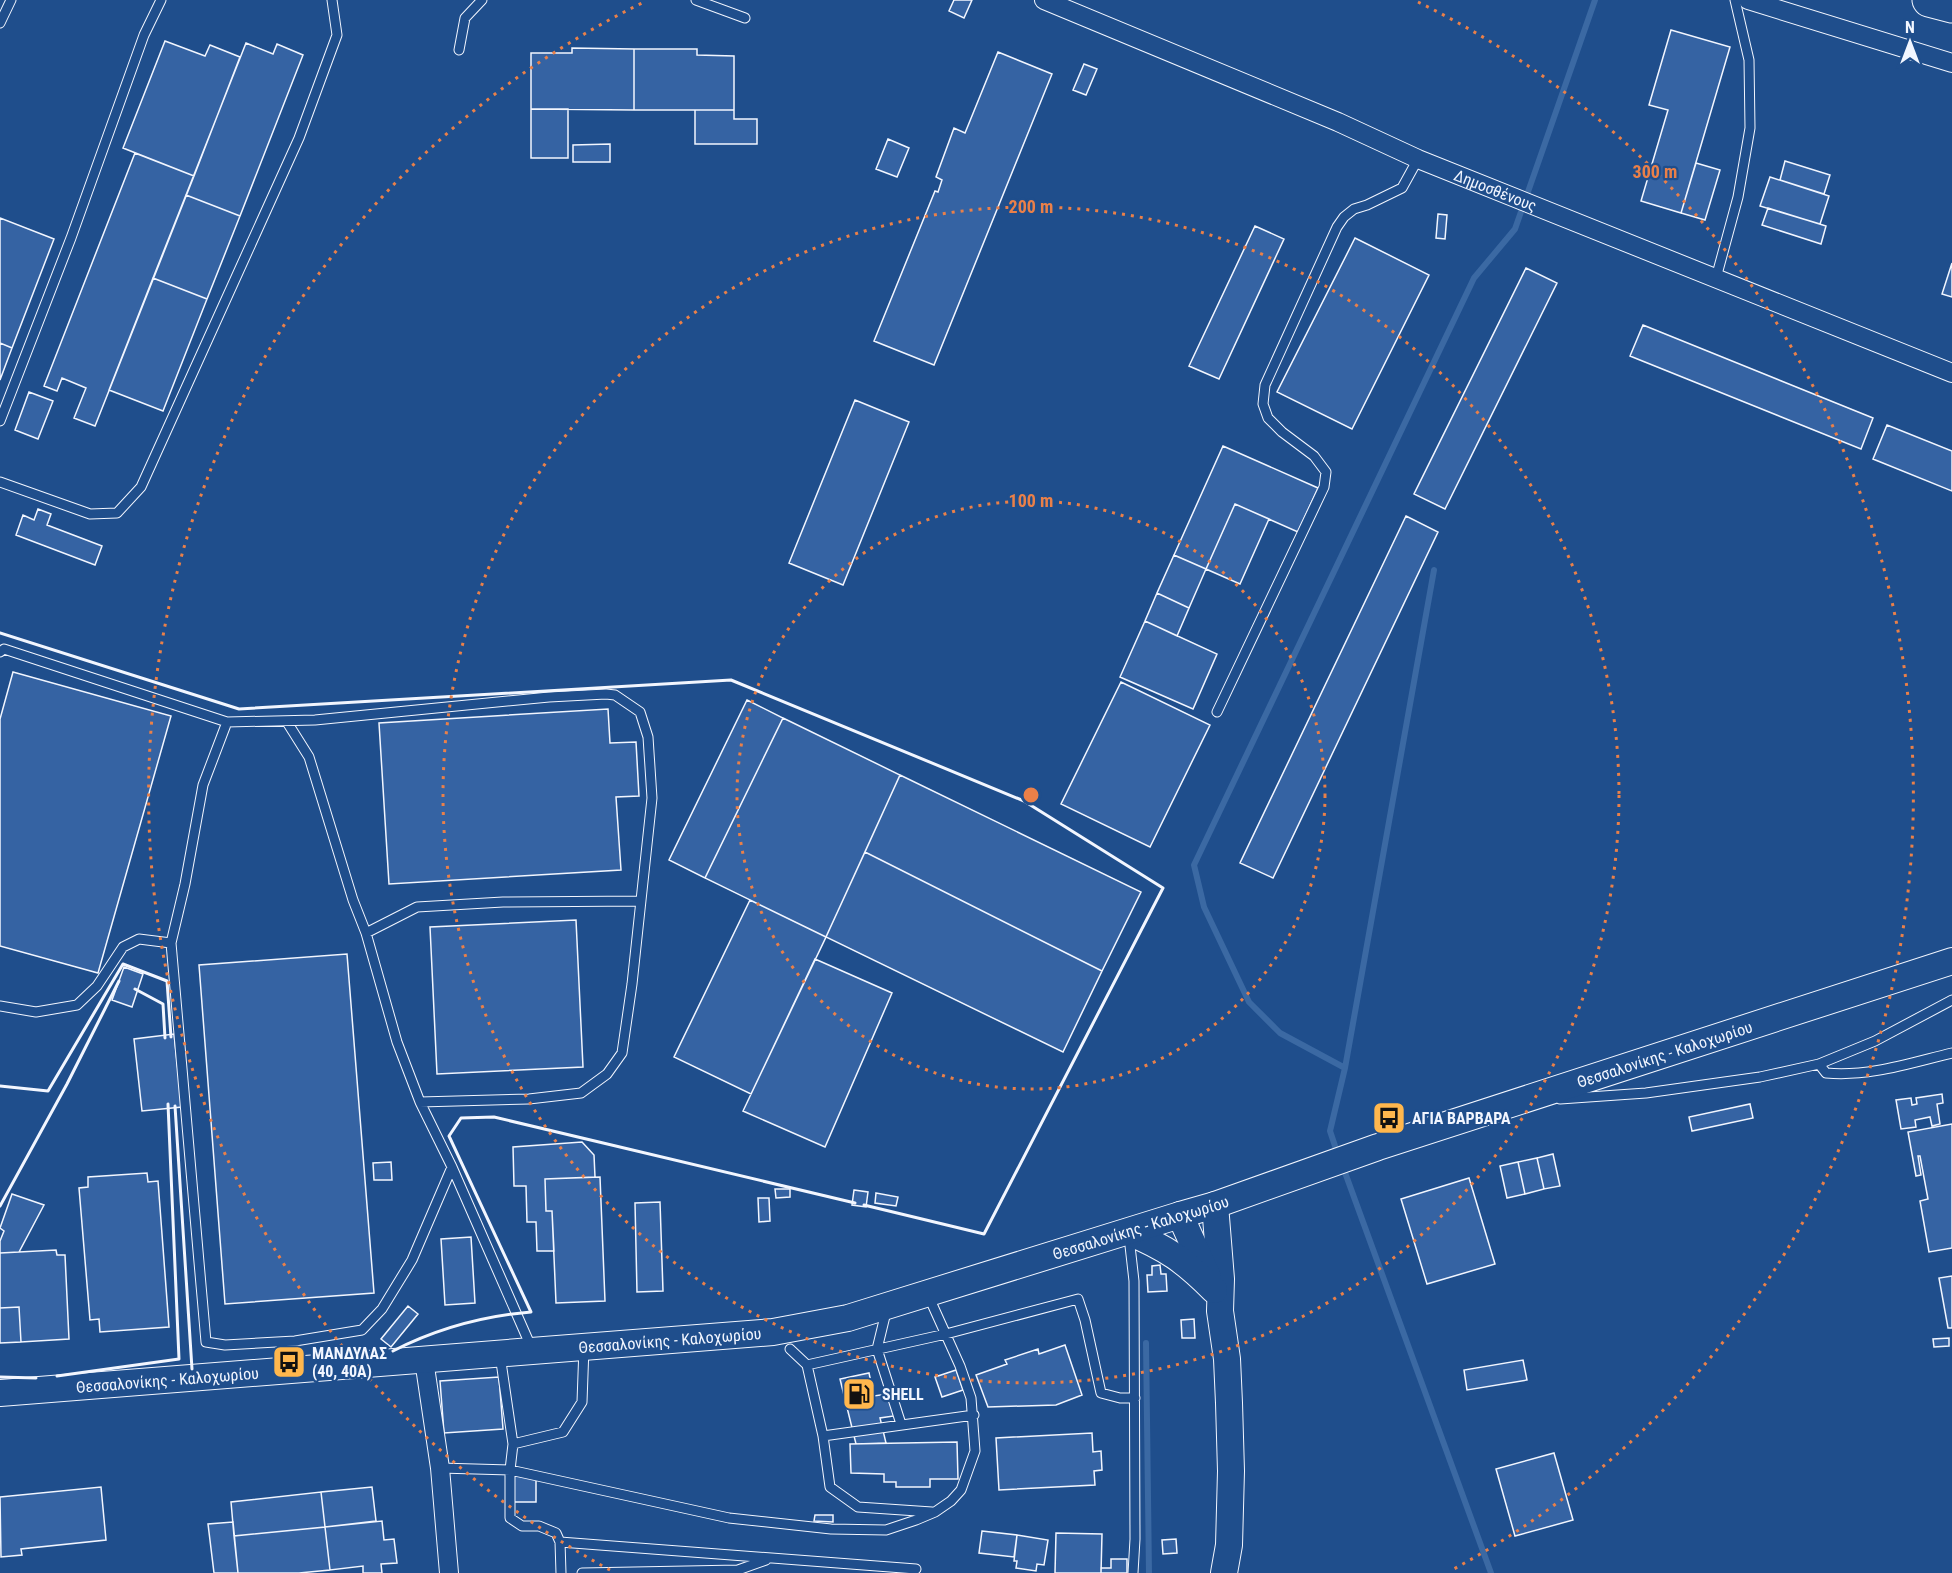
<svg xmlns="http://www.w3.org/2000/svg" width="1952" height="1573" font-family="'Roboto Condensed',sans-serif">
<rect width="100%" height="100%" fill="#1f4e8c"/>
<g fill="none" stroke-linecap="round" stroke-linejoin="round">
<path stroke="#3b69a3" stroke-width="6" d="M1345 1068 1434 570
M1338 1155 1330 1131 1345 1068 1280 1033 1249 1002 1204 907 1194 865 1474 278 1515 229 1595 0
M1343 1167 1491 1573
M1146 1343 1149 1573"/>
</g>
<path fill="#3563a3" stroke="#f2f6ff" stroke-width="1.5" d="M954 0H972L964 18 949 11Z
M1671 30 1730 47 1681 213 1641 201 1668 110 1649 105Z
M165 41 205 56 210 45 240 57 194 176 123 148Z
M246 43 273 54 277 44 303 55 240 216 186 195Z
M572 48 634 49V110L531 109V53H572Z
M634 49H697V55L734 56V110H634Z
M998 52 1052 74 934 365 874 341 935 191 938 192 942 180 936 177 954 128 965 133Z
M1084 64 1097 69 1086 95 1073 90Z
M531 109H568V158H531Z
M695 110H734V119H757V144H695Z
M888 139 909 148 897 177 876 169Z
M610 144V162H573V145Z
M135 153 194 176 95 426 74 418 86 388 62 378 57 391 44 386Z
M1785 161 1830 175 1824 194 1780 180Z
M1696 163 1720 170 1705 220 1681 213Z
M1770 177 1829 196 1820 224 1760 206Z
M186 195 240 216 207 299 153 278Z
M1768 208 1826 226 1821 244 1762 225Z
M1438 214 1447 215 1445 239 1436 238Z
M0 218 54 239 12 348 0 343Z
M1255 226 1284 239 1219 379 1189 366Z
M1355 238 1429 275 1352 429 1277 392Z
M1952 263V297L1942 294Z
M1526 268 1557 283 1445 509 1414 494Z
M153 278 207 299 163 411 109 390Z
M1643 325 1873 418 1861 449 1630 356Z
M0 343 12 348 0 380Z
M29 392 53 401 38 439 15 430Z
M855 400 909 422 843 585 789 563Z
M1887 425 1952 451V491L1873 459Z
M1223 446 1318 488 1298 532 1235 504 1206 569 1174 555Z
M1235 504 1269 519 1240 584 1206 569Z
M38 509 51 514 47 525 102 546 95 565 16 535 23 515 34 520Z
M1406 516 1438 532 1273 878 1240 863Z
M1174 555 1206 569 1189 608 1157 593Z
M1157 593 1189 608 1177 636 1145 621Z
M1145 621 1217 654 1193 709 1120 677Z
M13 672 171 716 98 973 0 946V719Z
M1121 682 1210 725 1150 847 1061 804Z
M747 700 783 718 705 878 669 860Z
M608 709 610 743 636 742 639 796 616 797 621 870 389 884 379 723Z
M783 718 900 775 826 937 705 878Z
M900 775 1141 892 1102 971 865 852Z
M865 852 1102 971 1063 1052 826 937Z
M750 900 826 937 751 1094 674 1057Z
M576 920 583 1067 437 1074 430 927Z
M347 954 374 1293 225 1304 199 965Z
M815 959 892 993 825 1147 743 1111Z
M124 967 143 974 132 1007 112 1000Z
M174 1034 182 1107 142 1111 134 1039Z
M1942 1094 1943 1103 1937 1104 1940 1124 1932 1126 1930 1117 1915 1120 1916 1127 1901 1129 1896 1100 1911 1098 1912 1105 1917 1104 1916 1098Z
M1750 1104 1753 1118 1692 1131 1689 1117Z
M1952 1124V1248L1929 1252 1920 1201 1928 1199 1920 1156H1918L1921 1175 1916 1176 1908 1132Z
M582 1142 594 1155 595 1177 545 1179 546 1211H552L554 1251H537L536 1222H527L526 1186H514L513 1147Z
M1553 1154 1560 1186 1544 1189 1537 1158Z
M1537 1158 1544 1189 1525 1194 1518 1162Z
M391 1162 392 1180H374L373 1163Z
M1518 1162 1525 1194 1507 1198 1500 1166Z
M147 1173 148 1182 158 1181 169 1327 100 1332 99 1319 90 1320 79 1188 88 1187V1177Z
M600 1177 605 1301 556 1303 552 1211H546L545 1179Z
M1469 1178 1495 1264 1427 1284 1401 1199Z
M775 1189H790V1197L776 1198Z
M854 1190 868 1192 866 1207 852 1205Z
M876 1193 898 1197 896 1206 875 1203Z
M12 1194 44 1205 19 1252 0 1253V1241L4 1231 0 1228Z
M758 1198H769L770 1221 759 1222Z
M660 1202 663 1291 637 1292 635 1203Z
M471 1237 475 1303 445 1305 441 1239Z
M56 1250 57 1255H65L69 1339 21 1342 19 1307 0 1308V1253Z
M1160 1265 1161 1274H1166L1167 1291 1148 1292 1147 1275H1152V1266Z
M1952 1276V1328H1948L1939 1278Z
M408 1306 418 1314 391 1347 381 1339Z
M19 1307 21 1342 0 1343V1308Z
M1194 1319 1195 1338H1182L1181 1320Z
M1949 1338V1346L1934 1347 1933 1339Z
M1065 1345 1082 1395 1056 1405 988 1407 976 1375 1007 1364 1005 1360 1038 1349 1039 1354Z
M1523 1360 1527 1380 1467 1390 1464 1370Z
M956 1370 963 1390 942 1397 935 1377Z
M869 1373 874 1396 887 1394 894 1416 880 1418 886 1443 856 1444 840 1379Z
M499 1377 503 1429 444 1433 440 1381Z
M1092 1433 1093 1452 1101 1451 1102 1470 1094 1471 1095 1485 999 1490 996 1438Z
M957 1442 958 1479H930V1487H896V1482H884V1474L851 1473 850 1444Z
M1554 1453 1573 1520 1515 1536 1496 1469Z
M512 1476 536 1477V1502H511Z
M101 1487 106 1540 21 1549 22 1555 1 1557 0 1497Z
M372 1487 376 1521 325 1527 321 1492Z
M321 1492 325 1527 234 1536 231 1502Z
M815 1515H833V1522L814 1521Z
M382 1521 384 1540 394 1539 397 1563 381 1564 382 1573H363V1566L330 1570 325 1527Z
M233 1522 238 1573H214L208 1524Z
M325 1527 330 1570 299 1573H238L234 1536Z
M982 1531 1017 1535 1014 1557 979 1553Z
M1056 1533 1102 1534 1101 1573H1055Z
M1017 1535 1048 1540 1044 1565 1037 1564 1036 1571 1016 1568 1017 1561H1014Z
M1176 1539 1177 1553 1163 1554 1162 1540Z
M1111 1559H1127V1573H1101V1568H1111Z"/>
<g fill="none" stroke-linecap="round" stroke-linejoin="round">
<defs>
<path id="lane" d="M696 0 745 18
M0 23 11 0
M459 50 465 18 482 0
M1716 278 1738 197 1750 128 1749 60 1735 0
M0 421 71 238 144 35 161 0
M0 482 90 514 117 513 141 487 299 138 337 35 332 0
M0 652 4 649 227 722 315 720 549 697 606 694 615 695 640 712 648 737 652 798 632 984 622 1053 607 1074 581 1093 529 1099 420 1102
M1217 712 1324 487 1326 472 1314 456 1282 432 1268 418 1263 404 1265 385 1337 227 1344 217 1354 209 1367 205 1402 188 1418 159
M227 722 203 785 185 884 171 943 206 1342 225 1345 295 1341 362 1330 382 1309 412 1260 452 1167
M287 722 309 757 353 900 366 933 397 1042 420 1102 452 1167 532 1349
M366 933 417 907 503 902 641 901
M0 1006 36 1012 77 1005 97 986 123 947 139 939 171 943
M1819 1064 1826 1073C1869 1077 1910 1063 1952 1053
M1560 1099 1646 1093 1760 1077 1819 1064 1875 1041 1952 1000
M1129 1237 1134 1281 1135 1539 1133 1573
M887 1308 877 1349 901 1424
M790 1349 807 1365 823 1436 830 1487 858 1507 932 1512
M500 1355 513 1444 510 1470V1518L522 1526H539L556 1533 560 1542 561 1573
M807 1365 946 1334 1078 1299 1085 1320 1101 1393 1120 1398H1135
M823 1436 974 1415
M513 1444 563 1432 582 1402 584 1347
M440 1468 510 1470 729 1518 831 1529 886 1530 916 1520 935 1512 951 1501 961 1490 975 1451 971 1398 960 1366 928 1295
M560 1542 916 1569
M582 1573 738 1570 766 1560"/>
<g id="street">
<path id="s1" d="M1044 0 1338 122 1418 159 1952 373"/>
<path d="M1748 0 1952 63"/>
<path d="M424 1360 440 1468 449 1573"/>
</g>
<g id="secondary">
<path d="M1215 1205 1221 1279 1220 1311 1227 1359 1229 1403 1231 1471 1229 1545 1224 1573"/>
<path d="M1180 1215 1208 1277"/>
<path d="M1128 1232C1167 1248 1185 1261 1214 1290"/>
<path id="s2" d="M0 1393 773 1332 848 1318 1180 1215 1215 1205 1378 1147 1952 961"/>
</g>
<path id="highway" d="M1929 0 1952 6"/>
</defs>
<use href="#lane" stroke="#f2f6ff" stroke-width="11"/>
<use href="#street" stroke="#f2f6ff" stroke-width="20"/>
<use href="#secondary" stroke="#f2f6ff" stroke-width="28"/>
<use href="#highway" stroke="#f2f6ff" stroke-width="35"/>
<use href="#lane" stroke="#1f4e8c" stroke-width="9"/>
<use href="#street" stroke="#1f4e8c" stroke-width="18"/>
<use href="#secondary" stroke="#1f4e8c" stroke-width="26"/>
<use href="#highway" stroke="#1f4e8c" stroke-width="33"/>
<path stroke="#f2f6ff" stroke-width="3" d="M0 633 239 709 731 680 1024 801 1163 888 984 1234 864 1205
M135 989 163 1004 165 1038
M0 1086 48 1091 123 964 167 981 171 1037
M175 1106 192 1369
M0 1206 67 1084 119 981
M393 1351C436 1329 483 1316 531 1312L449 1136 461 1118 494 1117 855 1203
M57 1376 179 1359 168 1104
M0 1377 36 1378"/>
</g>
<g fill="none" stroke="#ea8049" stroke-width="3" stroke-dasharray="3 6">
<circle cx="1031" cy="795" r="294"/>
<circle cx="1031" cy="795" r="588"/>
<path d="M610 1570A882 882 0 0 1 644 2M1418 2A882 882 0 0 1 1452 1570"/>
</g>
<defs>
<symbol id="bus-square" viewBox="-11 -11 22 22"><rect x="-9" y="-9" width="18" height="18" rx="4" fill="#ffb74d" stroke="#1f4e8c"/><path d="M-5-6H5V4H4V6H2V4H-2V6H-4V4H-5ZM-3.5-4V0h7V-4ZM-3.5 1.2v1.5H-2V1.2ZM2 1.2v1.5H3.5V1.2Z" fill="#111"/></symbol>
<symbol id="fuel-square" viewBox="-11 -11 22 22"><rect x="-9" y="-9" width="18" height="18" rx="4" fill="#ffb74d" stroke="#1f4e8c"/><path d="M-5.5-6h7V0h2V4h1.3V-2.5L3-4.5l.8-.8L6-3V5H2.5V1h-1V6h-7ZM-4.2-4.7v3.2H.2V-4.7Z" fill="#111"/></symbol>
</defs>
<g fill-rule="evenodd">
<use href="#bus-square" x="1370" y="1099" width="38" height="38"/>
<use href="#bus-square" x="270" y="1343" width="38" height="38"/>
<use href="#fuel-square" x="840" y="1375" width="38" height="38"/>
</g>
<g text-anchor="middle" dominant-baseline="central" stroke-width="4.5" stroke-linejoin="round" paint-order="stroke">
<g font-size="16" fill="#f2f6ff" stroke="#1f4e8c">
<text stroke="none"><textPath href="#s1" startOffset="490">Δημοσθένους</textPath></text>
<text stroke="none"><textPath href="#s2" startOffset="1710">Θεσσαλονίκης - Καλοχωρίου</textPath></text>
<text stroke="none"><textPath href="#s2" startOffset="1158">Θεσσαλονίκης - Καλοχωρίου</textPath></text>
<text stroke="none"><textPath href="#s2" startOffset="672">Θεσσαλονίκης - Καλοχωρίου</textPath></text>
<text stroke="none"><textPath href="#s2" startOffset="168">Θεσσαλονίκης - Καλοχωρίου</textPath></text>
</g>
<g font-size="16" font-weight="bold" fill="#f2f6ff" stroke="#1f4e8c" text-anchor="start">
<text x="1412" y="1118">ΑΓΙΑ ΒΑΡΒΑΡΑ</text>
<text x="312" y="1353">ΜΑΝΔΥΛΑΣ<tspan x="312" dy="18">(40, 40Α)</tspan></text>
<text x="882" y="1394">SHELL</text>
</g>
</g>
<circle cx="1031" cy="795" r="9" fill="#ea8049" stroke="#1f4e8c" stroke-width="3"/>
<g font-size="18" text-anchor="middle" font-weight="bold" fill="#ea8049" stroke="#1f4e8c" stroke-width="4.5" stroke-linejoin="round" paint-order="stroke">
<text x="1655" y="178">300 m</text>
<text x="1031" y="213">200 m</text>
<text x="1031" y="507">100 m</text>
</g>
<g transform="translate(1910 42)" stroke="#1f4e8c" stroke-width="4.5" paint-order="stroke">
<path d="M0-4.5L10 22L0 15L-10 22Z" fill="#f2f6ff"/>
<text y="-9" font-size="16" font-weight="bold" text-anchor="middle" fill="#f2f6ff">N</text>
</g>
</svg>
